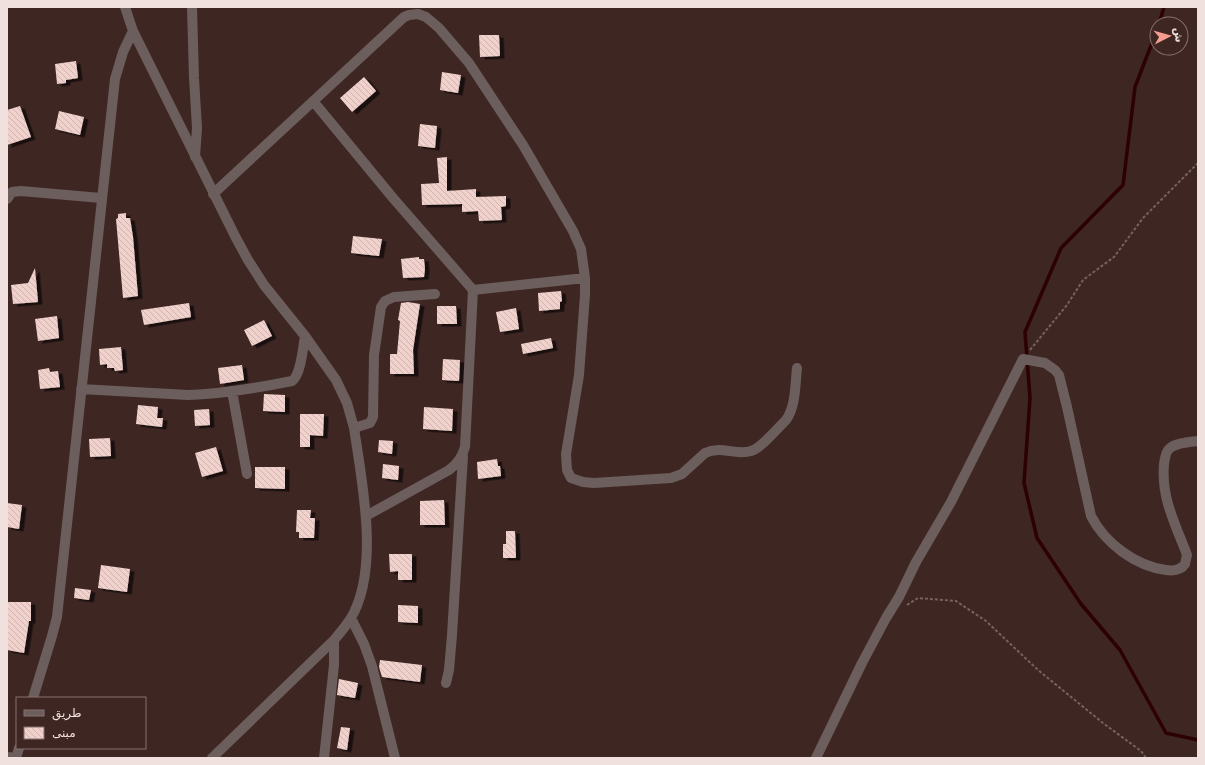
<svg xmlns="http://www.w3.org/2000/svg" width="1205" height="765" font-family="'DejaVu Sans','Noto Sans Arabic',sans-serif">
<defs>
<pattern id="building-back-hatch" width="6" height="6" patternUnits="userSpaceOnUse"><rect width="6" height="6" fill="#f1d1cc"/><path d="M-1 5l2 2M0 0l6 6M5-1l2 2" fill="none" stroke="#cfb5b1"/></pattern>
<filter id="shadow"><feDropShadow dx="4.5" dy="2.5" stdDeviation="0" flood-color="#0009"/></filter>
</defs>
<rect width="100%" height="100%" fill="#3e2623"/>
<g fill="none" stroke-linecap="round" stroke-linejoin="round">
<path stroke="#2d0001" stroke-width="3.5" d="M1159 24 1164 7
M1157 30 1135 87 1123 185 1061 248 1025 332 1030 398 1024 483 1037 538 1081 604 1120 650 1166 733 1198 740"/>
</g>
<path fill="url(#building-back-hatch)" filter="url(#shadow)" d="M479 35H499L500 56 480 57Z
M76 61 78 78 66 80V83L57 84 55 64Z
M442 72 461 75 458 93 440 90Z
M364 77 376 91 352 112 340 98Z
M20 106 31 137 7 145V110Z
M59 111 84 117 80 135 55 129Z
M420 124 437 126 435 148 418 146Z
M447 157V191L476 189V197L506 196V206L501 207 502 220 479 221 478 211 462 212V204L422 205 421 184 439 183 437 158Z
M126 213V218H130L133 237 138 296 123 298 116 219 118 218V214Z
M353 236 382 239 379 256 351 253Z
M419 257V259H424L425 269 424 277 403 278 401 259Z
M35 268 38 302 13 304 11 285 28 283Z
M561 291 562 301 560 302V309L539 311 538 293Z
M408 302 420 304 413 350 414 374H390V354H397L400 321 398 320 401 303Z
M189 303 191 317 144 325 141 310Z
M437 306H456L457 324H437Z
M516 308 519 329 500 332 496 312Z
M57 316 59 338 38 341 35 319Z
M264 320 272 336 252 346 244 330Z
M551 338 553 348 523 354 521 344Z
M121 347 123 370 115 371 114 368H107V364L100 365 99 349Z
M443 359 460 360 459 381 442 380Z
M242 365 244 380 220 384 218 368Z
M49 368 50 372 58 371 60 387 40 389 38 370Z
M264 394 285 395V412L263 411Z
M138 405 158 407 157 418H163L162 427 136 424Z
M424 407 453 409 452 431 423 429Z
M209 409 210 425 195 426 194 410Z
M300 414H324L323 436 310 435V447H300Z
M110 438 111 456 90 457 89 439Z
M379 440 393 441 392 454 378 452Z
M216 447 223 471 202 477 195 453Z
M497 459 498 466H500L501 476 478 479 477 462Z
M383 464 399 466 398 480 382 478Z
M255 467H285V489L255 488Z
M444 500 445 525H420V501Z
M7 503 22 505 19 529 7 527Z
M297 510H311L310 518H315L314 538H299V532H296Z
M506 531H515L516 558H503V544H506Z
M389 554H412V580H398V571L390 572Z
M101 565 130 569 127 592 98 588Z
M75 588 91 590 89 600 74 598Z
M8 602H31V621H29L24 653 7 650Z
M398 605 418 606V623L398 622Z
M380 660 422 665 420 682 382 677 379 667Z
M339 679 358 683 355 698 337 695Z
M341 727 350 728 347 750 337 748Z"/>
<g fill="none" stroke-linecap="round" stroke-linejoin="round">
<path stroke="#77625f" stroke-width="2" stroke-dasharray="3 2" stroke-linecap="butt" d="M1030 350 1067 305 1083 280 1114 257 1143 218 1198 163
M907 605 918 598 956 601 986 621 1038 670 1103 723 1141 751 1146 758"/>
<path stroke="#6b5e5c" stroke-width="10" d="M125 7 133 31 236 238 248 260 264 285 305 336 336 380 347 403 354 428C362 482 380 569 351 618 346 626 340 633 334 640L212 758
M192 7 194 78 197 128 195 157
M313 101 393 198 473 290 465 447C462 458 457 464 449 470L366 516
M213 194 404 17 409 15 418 14 426 17 439 28 469 63 523 145 573 231 581 249 585 278V295L579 375 566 454 567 470 571 478 583 482 594 483 671 478 682 474 705 453C722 445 735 456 751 451 760 449 778 428 786 420 796 406 795 385 797 368
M7 199 12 192 21 191 101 198
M473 290 585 278
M81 389 188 395C222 394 257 388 292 381 301 375 303 347 305 336
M232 391 247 474
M354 428 370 423 373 417 374 355 381 307 385 301 394 297 435 294
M351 618 364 644 372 666 395 758
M446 683 449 670 452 635 463 456
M33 698 52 636 57 617 115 79 123 52 133 31
M7 757 17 758
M16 758 19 748
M324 758 334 665V640
M816 758 862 663 886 618 899 597 916 562 951 502 1023 359 1045 363 1055 370 1059 375 1067 407 1091 516C1105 543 1135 566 1166 570 1173 571 1181 570 1185 564L1187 555C1175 523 1161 498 1164 464 1165 459 1165 453 1169 449 1175 443 1189 442 1198 441"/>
</g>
<rect width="1205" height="765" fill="none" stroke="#f1e1de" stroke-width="16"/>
<rect x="16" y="697" width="130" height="52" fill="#3e2623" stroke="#86716e"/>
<rect x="24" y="710" width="20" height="6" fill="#6b5e5c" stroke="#86716e"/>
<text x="52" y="717" font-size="12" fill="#f1e1de">طريق</text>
<rect x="24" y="727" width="20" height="12" fill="url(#building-back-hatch)" stroke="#86716e"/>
<text x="52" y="737" font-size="12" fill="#f1e1de">مبنى</text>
<g transform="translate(1169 36) rotate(84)"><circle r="19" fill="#3e2623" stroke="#86716e"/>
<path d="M0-3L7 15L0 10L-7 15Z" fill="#f59c90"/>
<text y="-6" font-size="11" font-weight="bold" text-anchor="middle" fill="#f1e1de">ش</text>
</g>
</svg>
